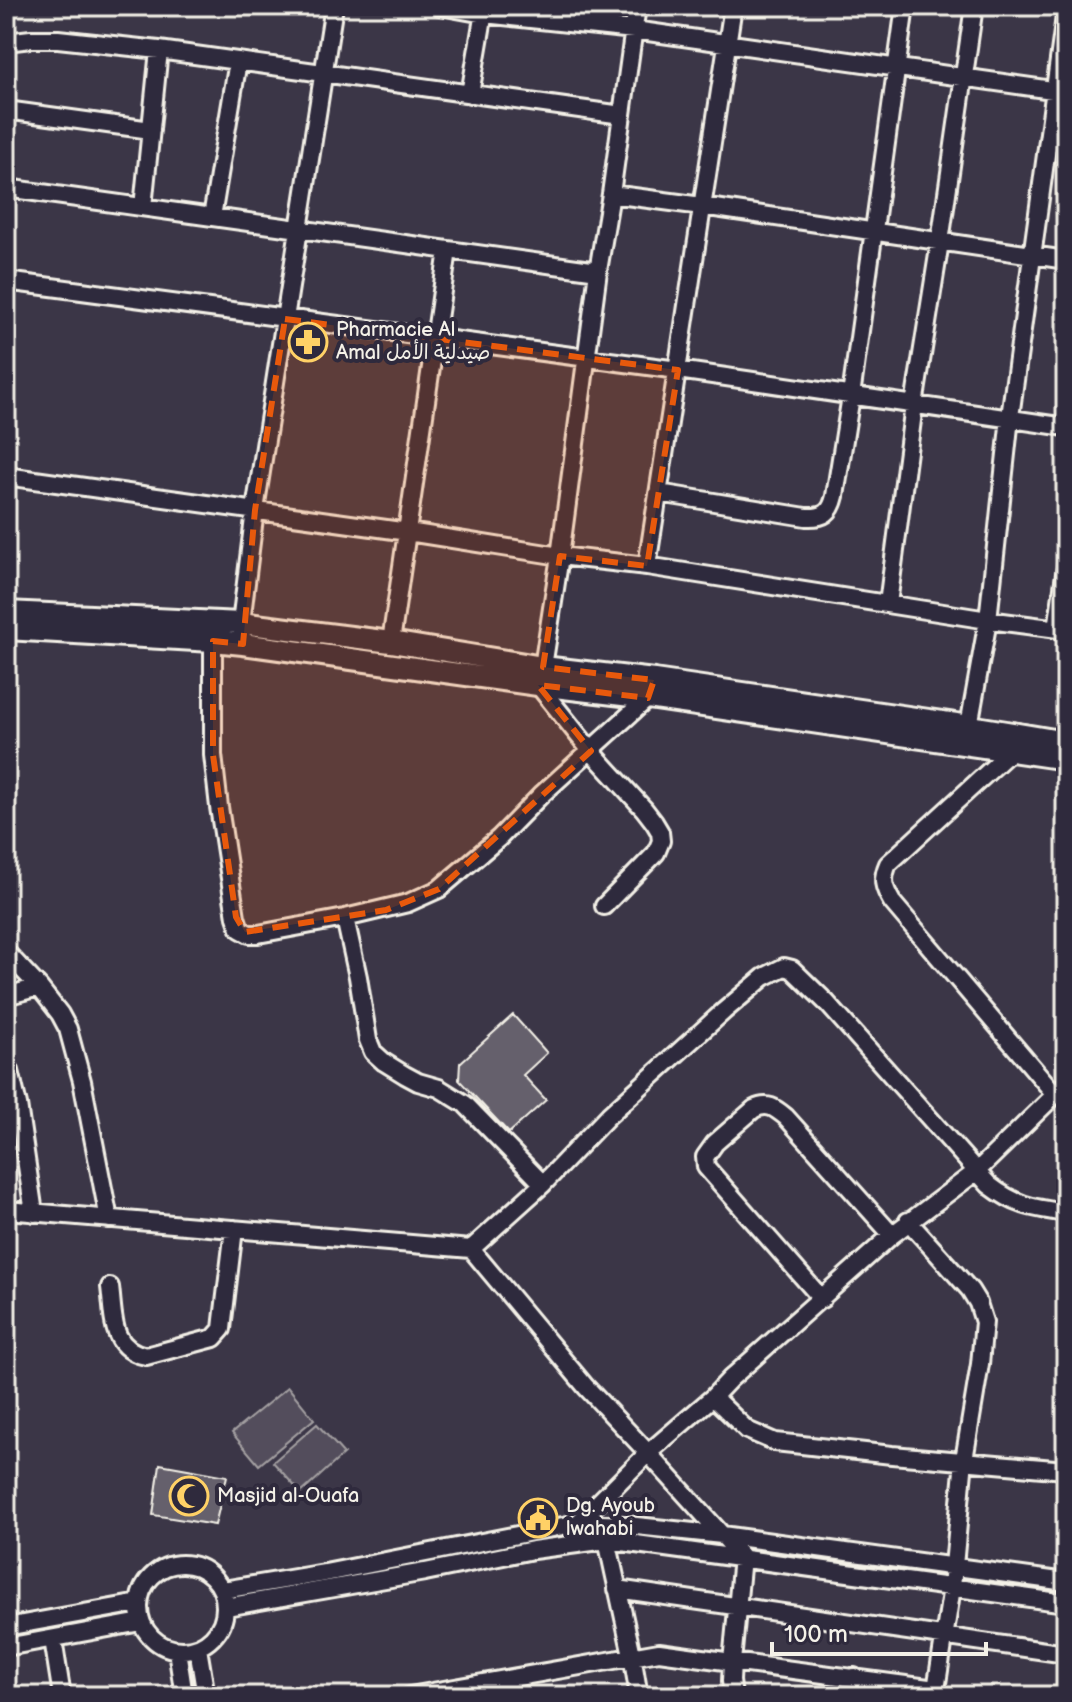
<svg xmlns="http://www.w3.org/2000/svg" width="1072" height="1702" font-family="'Balsamiq Sans','Playpen Sans Arabic',sans-serif">
<rect width="100%" height="100%" fill="#3b3647"/>
<filter id="ink" filterUnits="userSpaceOnUse"><feTurbulence type="fractalNoise" baseFrequency=".0125" numOctaves="2"/><feDisplacementMap in="SourceGraphic" scale="16" xChannelSelector="R" yChannelSelector="G"/><feConvolveMatrix kernelMatrix="1 2 1 2 8 2 1 2 1" color-interpolation-filters="sRGB"/></filter>
<g filter="url(#ink)">
<path fill="#534e5c" stroke="#a4a0a2" stroke-width="2" d="M288 1387 314 1419 259 1465 232 1433Z
M317 1424 344 1454 301 1493 273 1462Z"/>
<path fill="#65616c" stroke="#f4f1e8" stroke-width="2" d="M513 1015 547 1053 523 1075 546 1100 509 1133 459 1080 460 1063Z
M160 1464 227 1476 215 1525 153 1515Z"/>
<g fill="none" stroke-linecap="round" stroke-linejoin="round">
<defs>
<path id="minor" d="M440 6 484 14 634 30 1066 92
M6 42 31 39H58L159 50 622 115
M470 94 485 6
M6 110 151 130
M6 188 598 271
M611 194 702 206 1066 260
M143 207 159 50
M212 217 238 61
M6 281 678 370 1066 427
M6 476 408 532 560 556 647 566 988 620 1066 630
M659 493 806 517C824 518 831 513 835 496L851 396 905 6
M647 566 733 6
M888 604 914 405 940 242 974 6
M1057 629 1066 567
M213 631V755L219 807 236 917 240 929 249 934H258L345 918
M242 633 241 623 255 510 334 6
M391 642 448 250
M967 737 988 620 1010 417 1066 9
M1014 744 1011 751 888 864C881 880 884 888 892 902L1055 1094
M604 906 656 853 661 841 660 832 654 822 644 809 591 751 538 685 543 667 560 556 598 271 611 194 637 6
M6 952 39 987 60 1014 68 1029 82 1081 109 1219
M6 996 39 987
M6 1064 10 1071 18 1105 34 1213
M543 1184 465 1104 439 1088 418 1082 405 1075 384 1062 373 1052 368 1040 358 977 345 918 408 903 439 889 499 838 541 795 648 698 651 690
M6 1210 471 1249 586 1387 648 1453 742 1557 732 1662 936 1689
M908 1221 970 1290 978 1303 984 1322 980 1364 964 1460 952 1587 935 1696
M471 1249 543 1184 609 1115 724 1011 764 977 784 967 792 969 827 1003 989 1185C1016 1206 1033 1208 1066 1213
M110 1287C114 1317 110 1349 146 1356L214 1338 222 1329 223 1320 234 1229
M822 1299 706 1167 705 1157 715 1143 754 1109C768 1102 775 1108 786 1117L892 1235
M713 1397 747 1430 775 1442 892 1455 1066 1470
M578 1528V1523L648 1453 713 1397 730 1379 892 1235 977 1171 1066 1084
M607 1540 632 1655 639 1696
M139 1607a43 43 0 1 1 86 0a43 43 0 1 1-86 0Z
M617 1589 1066 1654
M223 1590 325 1573 578 1523 627 1525 722 1535 1066 1582
M226 1607 425 1572 533 1550 607 1540 1066 1603
M6 1627 139 1603
M53 1639 62 1696
M6 1647 141 1622
M198 1648 206 1696
M177 1650 184 1696
M410 1696 659 1652 732 1662 731 1681 733 1696
M852 1696 854 1677"/>
<path id="major" d="M6 612 241 623 391 642 543 667 654 680 970 726 1066 742
M6 629 213 641 243 644 538 685 648 698 1066 759"/>
</defs>
<use href="#minor" stroke="#f4f1e8" stroke-width="22"/>
<use href="#major" stroke="#f4f1e8" stroke-width="26"/>
<use href="#minor" stroke="#2f2a3d" stroke-width="16"/>
<use href="#major" stroke="#2f2a3d" stroke-width="20"/>
</g>
</g>
<path fill="#e8590c" fill-opacity="0.2" stroke="#e8590c" stroke-width="6" stroke-dasharray="16 10" stroke-linejoin="round" d="M285 319 678 370 647 566 560 556 543 667 654 680 648 698 538 685 591 751 439 889 386 910 245 932 236 917 213 755V641L243 644 255 510Z"/>
<defs>
<symbol id="pharmacy-ring" viewBox="-11 -11 22 22"><circle r="9.5" fill="#2f2a3d" stroke="#ffd166" stroke-width="1.5"/><path d="M-2-6h4v4h4v4h-4v4h-4v-4h-4v-4h4Z" fill="#ffd166"/></symbol>
<symbol id="mosque-ring" viewBox="-11 -11 22 22"><circle r="9.5" fill="#2f2a3d" stroke="#ffd166" stroke-width="1.5"/><path d="M3.5-4.9A6 6 0 1 0 3.5 4.9A5 5 0 1 1 3.5-4.9Z" fill="#ffd166"/></symbol>
<symbol id="civic-ring" viewBox="-11 -11 22 22"><circle r="9.5" fill="#2f2a3d" stroke="#ffd166" stroke-width="1.5"/><path d="M-.6-6.5H3V-4.5H.6V-3L4-1V1h2V6H-6V1h2V-1L-.6-3ZM-1.2 2.5V6h2.4V2.5Z" fill="#ffd166"/></symbol>
</defs>
<g fill-rule="evenodd">
<use href="#pharmacy-ring" x="286" y="320" width="44" height="44"/>
<use href="#mosque-ring" x="167" y="1474" width="44" height="44"/>
<use href="#civic-ring" x="516" y="1496" width="44" height="44"/>
</g>
<g text-anchor="middle" dominant-baseline="central" stroke-width="8" stroke-linejoin="round" paint-order="stroke">
<g font-size="20" fill="#f4f1e8" stroke="#2f2a3d" text-anchor="start">
<text x="336" y="330">Pharmacie Al<tspan x="336" dy="23">Amal صيدلية الأمل</tspan></text>
<text x="217" y="1496">Masjid al-Ouafa</text>
<text x="566" y="1506">Dg. Ayoub<tspan x="566" dy="23">lwahabi</tspan></text>
</g>
</g>
<rect width="1072" height="1702" fill="none" stroke="#2f2a3d" stroke-width="32"/>
<rect x="16" y="16" width="1040" height="1670" fill="none" stroke="#f4f1e8" stroke-width="3" filter="url(#ink)"/>
<path d="M772 1642v12h214v-12" fill="none" stroke="#f4f1e8" stroke-width="4"/>
<text x="784" y="1642" font-size="24" fill="#f4f1e8" stroke="#2f2a3d" stroke-width="6" paint-order="stroke">100 m</text>
</svg>
